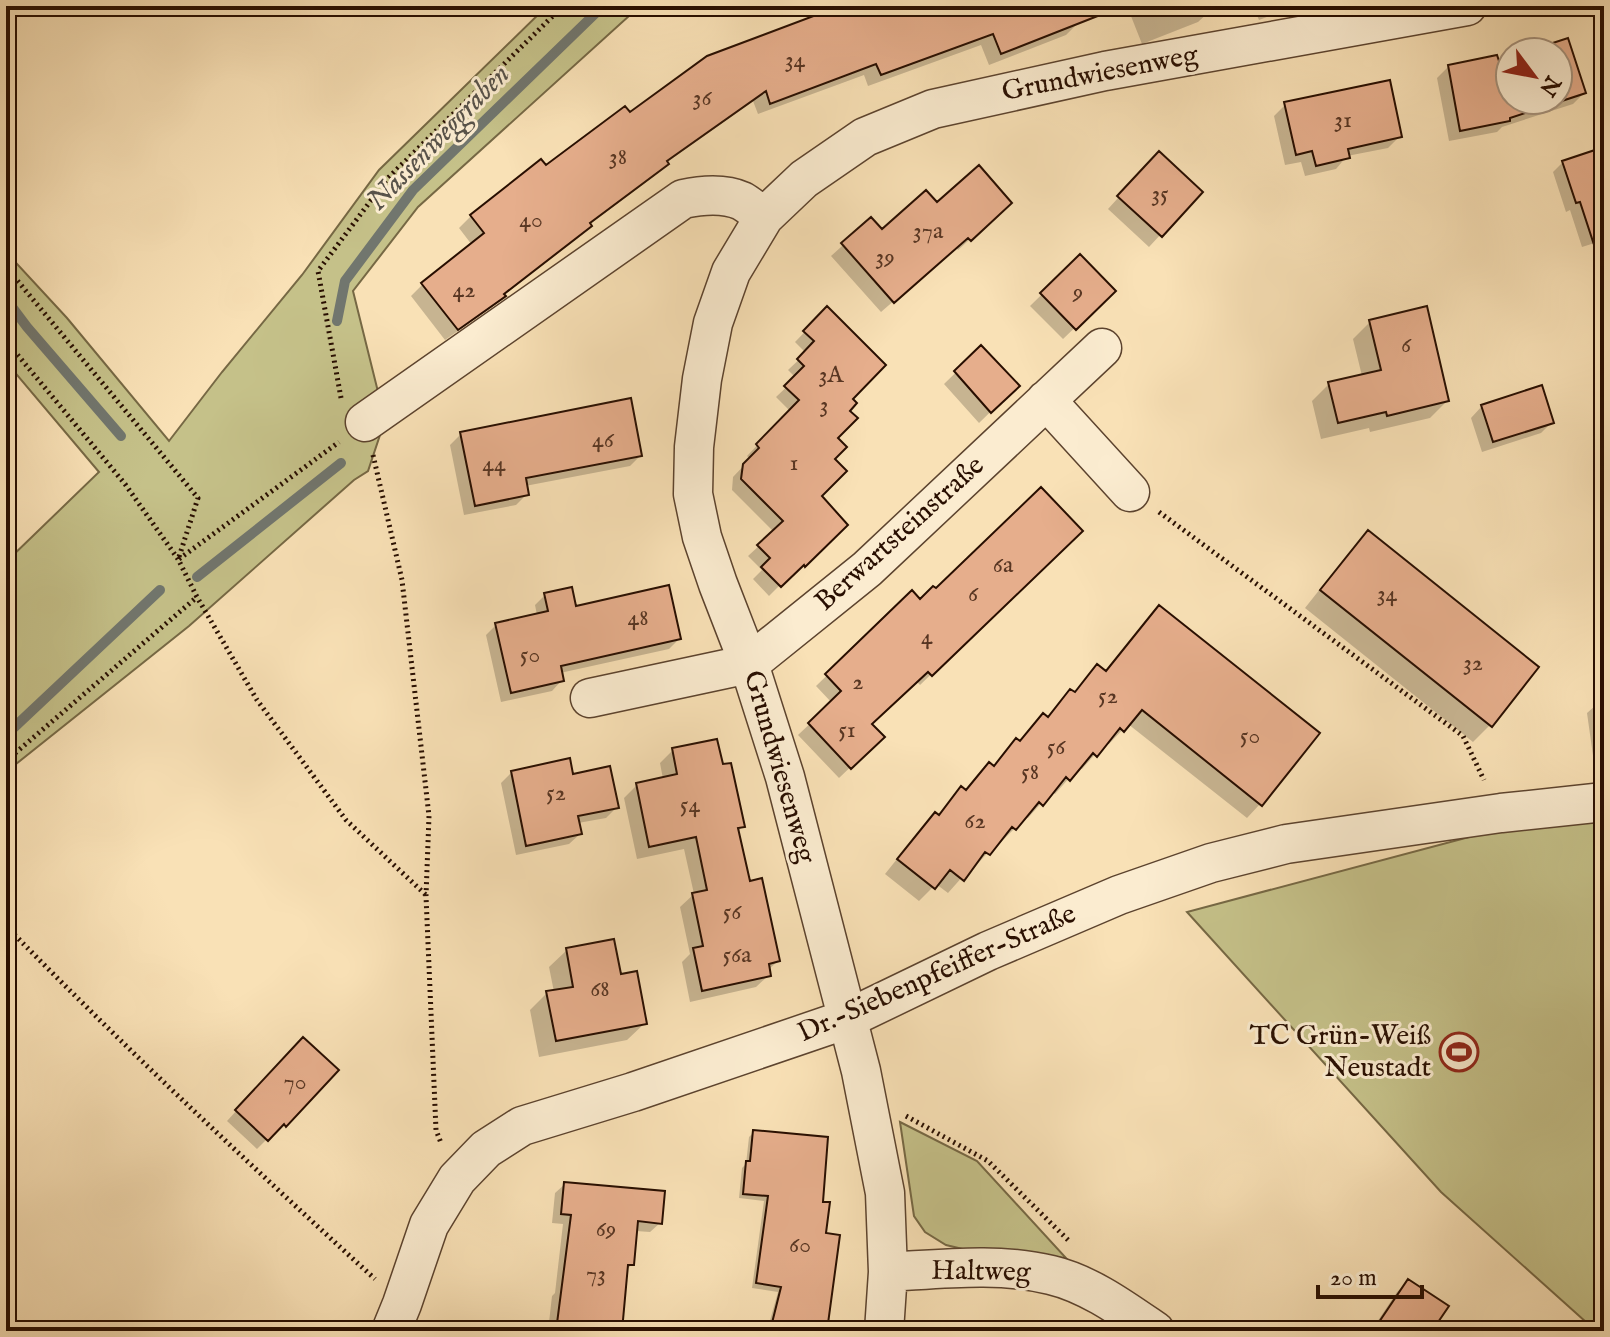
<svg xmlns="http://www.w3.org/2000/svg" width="1610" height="1337" font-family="'IM FELL English',serif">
<rect width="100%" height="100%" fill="#f9e1b6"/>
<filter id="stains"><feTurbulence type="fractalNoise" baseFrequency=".0025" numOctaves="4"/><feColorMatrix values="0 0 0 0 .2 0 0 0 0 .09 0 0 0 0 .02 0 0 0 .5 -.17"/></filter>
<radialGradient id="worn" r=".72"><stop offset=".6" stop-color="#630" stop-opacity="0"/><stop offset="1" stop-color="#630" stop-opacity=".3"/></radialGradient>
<path fill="#c5c189" stroke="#766844" stroke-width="2" d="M547 6H640L418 207 353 291 385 420 368 471 354 480 189 626 6 772V562L99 472 6 362V252L67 318 169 441 222 372 302 275 379 170Z
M1604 821V1331H1596L1441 1192 1187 912 1488 832Z
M900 1122 977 1161 1066 1258 971 1251 946 1245 925 1232 914 1216Z"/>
<path fill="#0003" d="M848 6H1071L1078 23 1066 35 989 65 981 45 868 86 864 75 758 114 753 101 666 163 654 176 589 225 578 238 503 296 491 308 445 340 411 296 423 284 472 245 459 228 471 216 629 114Z
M1127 6H1208L1210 11 1198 22 1142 44Z
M1253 6H1295L1259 20Z
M1567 41 1584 93 1573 104 1502 127 1497 132 1449 141 1437 78 1448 67 1497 63 1510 59V100H1558V52H1532Z
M1286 104 1400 136 1388 148 1347 156 1336 169 1305 176 1301 162 1285 165 1274 116Z
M1604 152V240L1582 247 1570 210 1566 212 1553 172 1563 162Z
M1148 165 1200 192 1149 247 1108 209Z
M937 205 998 214 958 250 956 247 881 312 831 256 871 220 881 232Z
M1080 257 1113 291 1063 339 1030 306Z
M827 309 850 399 847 411 835 438 832 459 820 496 846 525 794 575 792 573 769 596 753 579 762 570 748 556 774 532 732 490 733 477 750 459 747 456 790 411 776 397 796 378 788 370 806 353 795 342Z
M1370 322 1447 401 1430 418 1370 432 1369 428 1321 439 1312 401 1329 384 1362 376 1353 339Z
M981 348 1017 386 979 423 944 384Z
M630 400 640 456 630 466 525 486 527 494 516 505 464 515 450 445 461 434 535 419 538 416Z
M1482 406 1552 422 1541 433 1482 452 1471 418Z
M1080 531 920 685 916 681 870 724 882 737 839 778 798 735 832 703 816 686 912 593 920 601 936 591Z
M1368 533 1490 725 1473 742 1305 608 1351 550Z
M545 595 575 608 679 639 669 649 560 673 562 680 552 691 501 702 486 635 496 625 537 615 535 605Z
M1160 607 1260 804 1247 818 1128 724 1109 744 1106 742 1082 769 1079 767 1055 794 1052 791 1028 818 1025 816 1014 829 1000 843 998 841 974 868 972 866 948 893 936 884 919 901 885 874 921 829 935 815 937 816 961 789 964 792 989 765 992 768 1002 755 1016 741 1018 743 1043 716 1046 719 1057 706 1071 692 1073 694 1097 667 1104 673 1146 621Z
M1604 698V776L1596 777 1587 713Z
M673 750 721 767 743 826 737 832 748 883 778 961 768 970 769 975 756 987 690 1002 682 962 690 954 680 907 694 894 684 849 637 859 624 798 637 785 663 779 660 763Z
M512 772 572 776 617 807 606 818 578 823 580 834 569 844 516 855 501 783Z
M567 950 619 976 645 1023 627 1040 539 1057 530 1010 547 993 554 992 549 967Z
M293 1049 336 1070 285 1125 275 1135 273 1133 257 1149 227 1121Z
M754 1132 821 1204 824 1235 825 1327 834 1330V1331H767L778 1292 752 1288 764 1201 739 1198 742 1168 746 1164 749 1137Z
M565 1184 660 1223 650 1232 636 1231 632 1264 625 1272 615 1331H548L552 1296 555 1293 563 1224 552 1223 555 1193Z
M1409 1281 1430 1331H1371L1397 1292Z"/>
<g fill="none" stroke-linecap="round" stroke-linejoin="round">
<path stroke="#71766e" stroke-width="10" d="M6 299 27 327 121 436
M337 321 345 281 413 190 603 6
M197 577 341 463
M6 735 160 590"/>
</g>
<path fill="#e6ae8c" stroke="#280e00" stroke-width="2" d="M840 6H1118V8L1001 54 993 34 881 75 876 64 770 104 766 91 667 161 669 164 590 223 592 226 504 294 506 296 458 330 421 283 484 233 470 215 541 159 546 165 625 106 630 112 707 56Z
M1568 38 1586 93 1510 118V121L1460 131 1448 65 1497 55 1499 61 1510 57V100H1558V52H1525Z
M1390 80 1402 137 1348 149 1350 158 1316 166 1312 151 1296 155 1284 102Z
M1604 147V256L1598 257 1580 202 1576 203 1562 161Z
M1159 151 1203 192 1162 237 1117 196Z
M979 165 1012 203 971 241 968 238 894 303 841 243 871 217 882 229 926 190 937 202Z
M1080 254 1116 291 1076 330 1040 293Z
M827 306 886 365 853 399 857 403 850 411 858 418 838 438 847 447 835 459 847 471 822 496 848 525 805 567 804 565 781 587 761 567 770 558 757 545 783 521 741 479 743 464 759 448 756 444 799 400 784 386 804 366 797 359 814 341 803 331Z
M1427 306 1449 401 1387 416 1386 412 1338 423 1328 382 1381 370 1369 320Z
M981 345 1020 386 991 413 954 371Z
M1542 385 1554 423 1493 442 1481 405Z
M631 398 642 456 526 478 529 495 475 506 460 432Z
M1041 487 1083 531 932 676 928 672 872 724 885 737 851 769 808 723 841 691 825 674 912 590 920 599 933 586 936 588Z
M1368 530 1539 667 1492 727 1320 590Z
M669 585 681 639 561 666 564 681 511 693 495 623 548 611 544 593 572 587 576 606Z
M1159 605 1320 733 1262 806 1142 710 1124 732 1120 728 1097 757 1093 753 1070 781 1066 777 1043 806 1039 802 1016 830 1012 827 990 855 985 852 964 881 950 870 935 889 897 859 935 812 939 815 961 786 966 790 989 762 994 766 1016 738 1020 741 1043 713 1048 717 1070 689 1075 692 1097 664 1106 671Z
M717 739 723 764 731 763 745 827 738 828 750 881 762 878 780 961 769 964 771 976 702 991 693 948 703 946 692 893 707 890 696 837 649 847 636 783 677 774 672 748Z
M570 758 573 774 610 766 619 808 578 816 582 834 526 846 511 771Z
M614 939 621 974 637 971 647 1024 556 1041 546 991 573 987 566 948Z
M303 1037 339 1070 286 1127 284 1124 268 1141 235 1110Z
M753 1130 828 1137 823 1202H830L826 1233 840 1235 827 1331H770L781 1287 756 1283 768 1196 743 1194 746 1161H750Z
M564 1182 665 1191 662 1224 638 1221 634 1265H628L622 1331H556L571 1215 561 1214Z
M1408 1279 1449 1306 1432 1331H1373Z"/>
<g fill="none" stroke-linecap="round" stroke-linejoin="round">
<defs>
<path id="street" d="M1046 400 1130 492
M365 422 683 199C702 195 724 193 742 201 749 205 757 212 764 217
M590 698 749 664 867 569 1102 348
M888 1272C942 1269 998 1262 1051 1275 1089 1284 1123 1309 1155 1331
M391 1331 402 1304 429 1225 457 1179 486 1149 522 1126 633 1092 847 1019 988 951 1119 895 1211 863 1286 844 1501 813 1604 802
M884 1331 888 1272 885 1193 861 1071 785 777 749 664 718 584 702 537 693 494 694 447 702 379 713 323 731 272 764 217 804 179 865 137 933 109 1105 71 1467 6"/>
</defs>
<use href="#street" stroke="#5c432e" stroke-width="41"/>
<path stroke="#280e00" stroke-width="5" stroke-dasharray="2 4" stroke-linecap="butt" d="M6 267 198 498 178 560
M6 341 125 484 178 559 197 597 257 700 346 820 426 895
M341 398 318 271 387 179 563 6
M373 455 402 580 429 816 426 896 436 1130 441 1143
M1159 512 1463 736 1484 780
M179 559 339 442
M6 761 197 597 195 594
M6 926C125 1048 249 1164 375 1279
M906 1116 988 1161 1068 1240"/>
<use href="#street" stroke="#fbecd0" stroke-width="38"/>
</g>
<defs>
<symbol id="stadium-ring" viewBox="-11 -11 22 22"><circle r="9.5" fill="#fbecd0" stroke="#8f2418" stroke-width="1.5"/><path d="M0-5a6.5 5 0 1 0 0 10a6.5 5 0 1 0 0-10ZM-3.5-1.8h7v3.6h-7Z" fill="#8f2418"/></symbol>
</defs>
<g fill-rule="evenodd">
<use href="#stadium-ring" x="1437" y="1030" width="44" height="44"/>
</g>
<g text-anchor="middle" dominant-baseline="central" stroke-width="6" stroke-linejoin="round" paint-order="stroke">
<g font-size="24" fill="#583623">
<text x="795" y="60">34</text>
<text x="702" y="98">36</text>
<text x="1343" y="120">31</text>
<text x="618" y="157">38</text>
<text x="1160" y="194">35</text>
<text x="531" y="220">40</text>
<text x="928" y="231">37a</text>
<text x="885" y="257">39</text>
<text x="464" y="290">42</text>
<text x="1078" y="292">9</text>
<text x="1406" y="345">6</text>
<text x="831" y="375">3A</text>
<text x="824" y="405">3</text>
<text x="603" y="440">46</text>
<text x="794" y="463">1</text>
<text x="494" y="464">44</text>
<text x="1003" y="565">6a</text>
<text x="973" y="594">6</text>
<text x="1387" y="594">34</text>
<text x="638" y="618">48</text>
<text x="927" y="637">4</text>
<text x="530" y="655">50</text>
<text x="1473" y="663">32</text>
<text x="858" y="682">2</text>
<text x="1108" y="696">52</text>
<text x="847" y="730">51</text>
<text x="1250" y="736">50</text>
<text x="1056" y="747">56</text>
<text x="1030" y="772">58</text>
<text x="556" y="793">52</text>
<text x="690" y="805">54</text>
<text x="975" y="821">62</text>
<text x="732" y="912">56</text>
<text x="737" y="955">56a</text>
<text x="600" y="989">68</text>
<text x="295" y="1082">70</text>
<text x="606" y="1229">69</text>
<text x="800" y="1245">60</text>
<text x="596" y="1274">73</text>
</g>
<g font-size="28" fill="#280e00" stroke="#fbecd0">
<text transform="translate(1100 74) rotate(-11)">Grundwiesenweg</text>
<text transform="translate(900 534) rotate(-42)">Berwartsteinstraße</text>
<text transform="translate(779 767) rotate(74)">Grundwiesenweg</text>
<text transform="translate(937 974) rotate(-24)">Dr.-Siebenpfeiffer-Straße</text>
<text transform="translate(981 1272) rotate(1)">Haltweg</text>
</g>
<g font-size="28" fill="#280e00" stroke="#fbecd0" text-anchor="end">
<text x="1431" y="1036">TC Grün-Weiß<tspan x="1431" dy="32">Neustadt</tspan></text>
</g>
<g font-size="30" font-style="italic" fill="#58534a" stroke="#fbecd0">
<text transform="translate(439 138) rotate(-46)">Nassenweggraben</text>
</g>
</g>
<rect width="1610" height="1337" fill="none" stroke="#f9e1b6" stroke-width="32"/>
<rect x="8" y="8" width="1594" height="1321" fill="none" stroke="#280e00" stroke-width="4"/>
<rect x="16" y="16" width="1578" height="1305" fill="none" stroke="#280e00" stroke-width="2"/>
<g transform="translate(1534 76) rotate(122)"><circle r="38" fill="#fbecd0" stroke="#a7937d" stroke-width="2"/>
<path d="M0-6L14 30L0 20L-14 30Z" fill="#8f2418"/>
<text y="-12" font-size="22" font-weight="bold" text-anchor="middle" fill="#280e00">N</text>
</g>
<path d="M1318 1285v12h104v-12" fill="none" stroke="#280e00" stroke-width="4"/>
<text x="1330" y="1285" font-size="24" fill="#280e00" stroke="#fbecd0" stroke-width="6" paint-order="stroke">20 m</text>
<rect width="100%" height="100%" filter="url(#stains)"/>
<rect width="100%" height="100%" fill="url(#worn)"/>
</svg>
